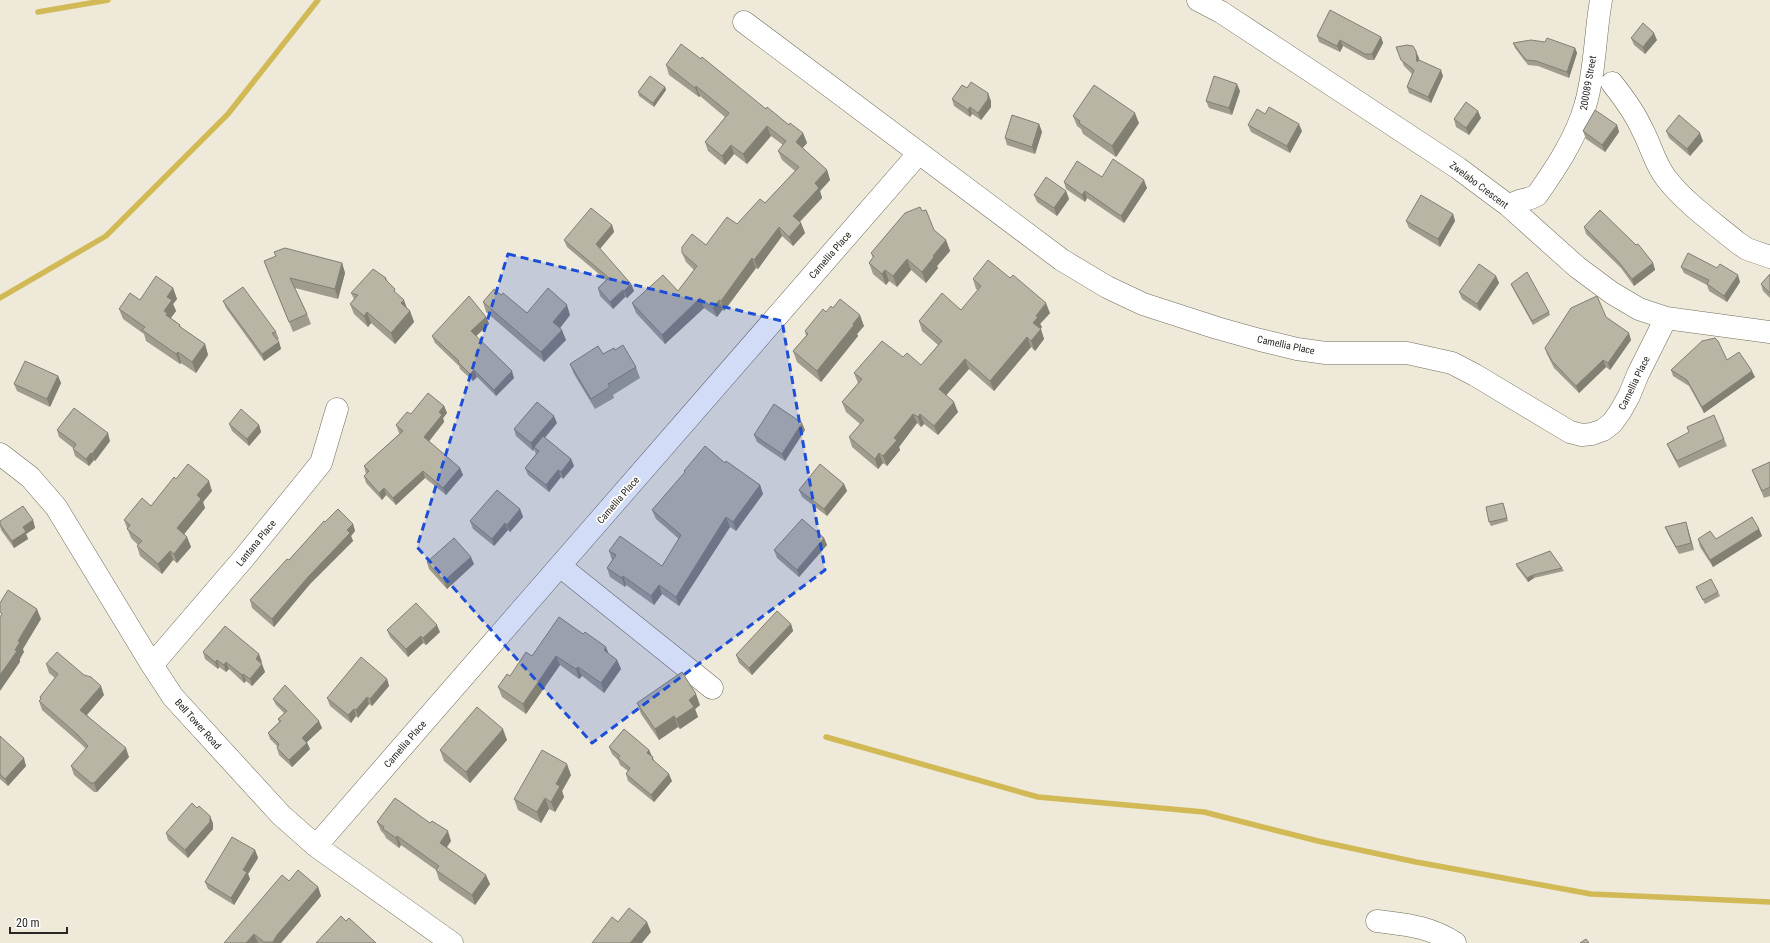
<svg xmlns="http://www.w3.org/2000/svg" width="1770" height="943" font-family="'Roboto Condensed',sans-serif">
<rect width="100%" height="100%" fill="#eee9d8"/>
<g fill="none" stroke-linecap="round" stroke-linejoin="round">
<path stroke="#d1b956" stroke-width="5.5" d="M38 12 108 0
M0 298 106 236 228 114 318 0
M826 737 1038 797 1204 812 1318 841 1416 862 1591 894 1770 902"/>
<defs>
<path id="minor" d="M1198 0 1221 12 1458 168 1509 206 1577 267 1612 293 1639 309 1666 318 1770 332
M744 22 1062 260 1107 287 1143 304 1217 328 1260 340 1297 349 1326 353H1407L1452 363 1475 375 1570 432 1582 435 1592 434 1603 430 1612 423 1620 412 1629 396 1638 374 1666 318
M1612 83C1624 98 1635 113 1643 131 1651 146 1655 164 1666 178 1685 203 1714 223 1738 243L1747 249 1770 257
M1509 206C1520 198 1528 201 1537 195 1556 168 1576 138 1585 106 1595 74 1595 34 1601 0
M0 454 30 477 56 507 152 665 173 697 281 815 316 846 452 943
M560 566 712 688
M152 665 243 559 321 463 337 409
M316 846 919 153
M1377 921C1407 925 1429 926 1455 943"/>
</defs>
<use href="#minor" stroke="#716d5d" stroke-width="23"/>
<use href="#minor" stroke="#fff" stroke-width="22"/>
</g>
<path fill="#9f9c8d" d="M1317 36 1381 37 1383 43 1374 60H1368L1343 46 1340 52 1319 42Z
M1631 38 1657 40 1645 54 1634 45Z
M1513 43 1575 48 1577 53 1569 78 1538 66 1528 65 1515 48Z
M1396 47 1419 58V60L1443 76 1431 103 1409 93 1407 87 1412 74 1404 66Z
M666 65 766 109 789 125 803 133 807 143 802 148 827 170 830 180 820 191 822 198 800 222 801 223 805 233 793 246 782 236 758 269 756 268 724 311 723 309 717 317 704 308 665 344 636 313 632 303 678 291 694 270 686 262 682 253 706 245 737 224 765 203 795 171 782 160 778 151 783 145 771 136 747 164 734 154 725 165 708 151 705 142 725 117 700 96 699 97 669 75Z
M665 87 666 90 654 107 639 96 638 92Z
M967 88 991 101V107L981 120 972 114 970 117 954 106 952 99Z
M1240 91 1232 115 1209 108 1206 101Z
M1265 114 1302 131 1290 153 1251 132 1248 125Z
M1073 116 1139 123 1116 157 1083 134 1081 129 1077 126Z
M1481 118 1469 135 1456 127 1454 119Z
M1039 124 1042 132 1035 154 1007 145 1005 138Z
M1617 125 1619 132 1605 152 1586 139 1583 131Z
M1666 131 1703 141 1690 156 1669 138Z
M1102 177 1147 188 1124 223 1087 198 1085 202 1066 189 1064 182Z
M1066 191 1069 199 1057 216 1037 202 1034 195Z
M922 211 934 230 946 240 950 251 937 266 938 268 926 283 911 270 897 287 889 281 886 285 873 274 869 263 873 258 871 253Z
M1453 214 1455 221 1440 247 1409 228 1406 221Z
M612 225 614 232 600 249 631 284 634 291 627 298 625 297 613 309 600 296 598 288 606 280 567 247 564 240Z
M1584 227 1653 263 1655 270 1634 286 1621 268 1586 234Z
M264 261 342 263 345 273 338 299 295 288 307 314 311 324 293 332Z
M1681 267 1740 282 1727 302 1709 291 1707 285 1684 273Z
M1770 274V298L1763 291 1761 284Z
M1496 276 1499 283 1480 311 1462 299 1459 292Z
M386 278 388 282 406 307 410 311 414 322 395 344 371 323 368 327 354 314 350 304 354 299 351 293Z
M973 279 1050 313 1040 324 1042 327 1040 329 1044 339 1035 351 1031 347 994 391 969 369 946 395 958 412 938 435 924 424 921 427 917 423 899 447 900 450 887 466 883 463 878 469 852 447 849 437 860 424 846 412 842 402 858 383 854 373 903 357 921 365 938 345 922 331 919 321 961 310 978 290 976 289Z
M1511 284 1549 312 1550 315 1533 325 1512 287Z
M173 288 177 299 173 304 176 311 171 318 180 325 181 328 205 344 208 355 196 373 181 363 180 364 146 341 144 334 123 319 119 309 140 300Z
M501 295 527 313 570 315 560 328 566 340 544 362 486 312 483 302Z
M223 301 276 332 279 339 277 340 279 342 281 349 264 361 226 308Z
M833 308 864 326 857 334 858 336 821 382 797 362 793 351 806 336 805 331 826 312Z
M486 317 489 324 476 336 514 378 496 396 477 377 473 381 460 369 459 366 435 343 432 336Z
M1606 317 1631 340 1610 370 1606 367 1579 393 1554 368 1547 354 1545 348Z
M615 350 636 367 640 378 613 395 614 398 595 409 574 374 570 364Z
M1727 360 1755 377 1704 413 1689 386 1673 376 1671 370Z
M58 376 61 383 50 407 17 391 14 384Z
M444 406 447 413 443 418 444 422 429 441 460 468 463 475 446 495 425 478 396 505 386 495 382 500 366 483 364 476 366 474 364 466 400 433H399L396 425 411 414Z
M557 423 545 438 571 459 574 466 563 479 561 477 549 492 528 475 525 468 536 454 534 449 533 451 516 436 514 429Z
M229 424 259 425 261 432 249 446 232 431Z
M57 430 110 441 95 461 94 460 89 466 75 456 73 449V448L59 437Z
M805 430 785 461 757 442 754 435Z
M1724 439 1727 446 1679 468 1670 451 1667 444Z
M1770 462V496L1764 498 1752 470Z
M725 463 760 485 763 494 736 531 730 527 679 606 662 594 654 605 626 585 625 587 610 577 607 568 612 560 609 551 662 566 679 539 656 519 652 510 685 473 684 471Z
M176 479 212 491 203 502 205 508 184 534 187 537 191 547 177 563 173 560 162 574 140 556 137 546 138 545 131 538 124 520 151 506Z
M844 484 847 491 827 516 802 497 799 490Z
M1503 503 1508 521 1491 526 1489 522Z
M520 509 523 517 510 532 508 530 494 546 473 529 470 521Z
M33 520 35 528 26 534 28 539 14 548 1 530 0 526V521Z
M325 522 353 524 355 531 351 536 353 541 310 584 274 627 252 608 250 600Z
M1665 527 1688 529 1694 550 1679 554 1668 534Z
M1759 529 1762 536 1713 567 1700 547 1698 539H1716Z
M824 538 827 545 799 577 777 558 774 550Z
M427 562 474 564 447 589 429 569Z
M1516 564 1562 568 1564 571 1534 578 1528 582 1517 567Z
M1696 587 1718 592 1720 596 1705 604Z
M791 624 793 631 752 675 739 663 736 655Z
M387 630 440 632 426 645 423 643 408 657 390 637Z
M203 652 262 662 261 663 265 672 252 686 246 681 244 683 229 669 226 672 219 667 218 669 205 659Z
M609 654 617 660 621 669 604 693 582 676 579 679 560 665 526 714 502 697 498 687 532 656Z
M46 664 104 695 87 715 129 757 97 792H94L74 775 71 766 86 749 81 744 42 710 39 701 40 700V697L55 678 49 673Z
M387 679 389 686 372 706 369 704 358 718 356 716 351 723 330 706 327 698Z
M273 699 322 728 307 742 310 749 292 767 279 755 277 748 278 747 270 739 268 733 279 722 278 719 284 713 276 705Z
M637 703 700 705 695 709 698 717 680 729 678 727 659 740 641 714Z
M0 736 26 766 8 786 0 779Z
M507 740 470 783 444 761 440 750Z
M609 747 649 750 655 762 672 781 654 802 628 781 626 774 628 771 620 765 618 760 612 754Z
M571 775 562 791 564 797 555 812 549 809 541 823 518 810 514 799Z
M377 822 451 841 447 847 490 884 475 905 439 880 436 870 401 845 399 848 386 838 384 834 381 831Z
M213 823V829L188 858 168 840 166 833Z
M255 850 258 858 248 874 250 879 234 905 208 889 205 882Z
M289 881 318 887 321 896 281 943H224Z"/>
<path fill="#827f73" d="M1654 33 1657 40 1645 54 1643 47Z
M1381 37 1383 43 1374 60 1372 54Z
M1340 40 1343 46 1340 52 1337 46Z
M1575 48 1577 53 1569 78 1567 72Z
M1416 51 1419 58 1420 69 1417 62Z
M1441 70 1443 76 1431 103 1428 97Z
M1237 84 1240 91 1232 115 1229 108Z
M696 86 700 96 699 97 695 88Z
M665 87 666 90 654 107 653 103Z
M988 93 991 101V107L981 120 978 113Z
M970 107 972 114 970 117 968 110Z
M1478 111 1481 118 1469 135 1466 128Z
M1135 113 1139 123 1116 157 1112 146Z
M1039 124 1042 132 1035 154 1032 147Z
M1299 124 1302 131 1290 153 1287 146Z
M1617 125 1619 132 1605 152 1602 145Z
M767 126 771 136 747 164 743 154Z
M803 133 807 143 800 151 796 142Z
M1700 133 1703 141 1690 156 1687 149Z
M731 145 734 154 725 165 722 156Z
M827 170 830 180 820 191 822 198 796 225 793 216 815 183Z
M1144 180 1147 188 1124 223 1121 216Z
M1066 191 1069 199 1057 216 1054 208Z
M1085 191 1087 198 1085 202 1082 195Z
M1453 214 1455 221 1440 247 1438 239Z
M801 223 805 233 793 246 789 237Z
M612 225 614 232 598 251 596 244Z
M779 227 782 236 758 269 754 260Z
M946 240 950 251 937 266 938 268 926 283 922 272 933 256Z
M752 258 756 268 724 311 721 301Z
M907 259 911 270 897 287 893 276Z
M342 263 345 273 338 299 335 289Z
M1653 263 1655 270 1634 286 1632 279Z
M885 270 889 281 886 285 882 274Z
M1738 275 1740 282 1727 302 1724 296Z
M1496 276 1499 283 1480 311 1477 304Z
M631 284 634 291 627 298 624 291Z
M173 288 177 299 173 304 176 311 170 319 171 324 164 311 167 297Z
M623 290 625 297 613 309 610 302Z
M700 298 704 308 665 344 662 335Z
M404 300 408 311 401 303Z
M719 300 723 309 717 317 713 308Z
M1046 303 1050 313 1040 324 1042 327 1037 333 1033 323 1036 316Z
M567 305 570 315 557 332 553 322Z
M410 311 414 322 395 344 391 333Z
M367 312 371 323 368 327 364 316Z
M860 315 864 326 857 334 858 336 821 382 817 371Z
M486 317 489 324 474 338 471 331Z
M1041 329 1044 339 1035 351 1031 341Z
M562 330 566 340 544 362 541 352Z
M1629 333 1631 340 1610 370 1608 363Z
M1027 337 1031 347 994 391 990 381Z
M279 342 281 349 264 361 262 354Z
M205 344 208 355 196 373 192 362Z
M178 352 181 363 180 364 176 354Z
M965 359 969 369 943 399 939 389Z
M1603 360 1606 367 1579 393 1576 386Z
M474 370 477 377 473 381 470 374Z
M512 371 514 378 496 396 494 390Z
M1752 371 1755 377 1704 413 1702 407Z
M58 376 61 383 50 407 47 399Z
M954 402 958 412 938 435 934 426Z
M444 406 447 413 443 418 444 422 427 444 424 437 439 412Z
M913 414 917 423 899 447 900 450 887 466 883 456 894 438Z
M920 414 924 424 921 427 918 417Z
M554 416 557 423 535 448 534 447V449L533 451 531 443Z
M802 423 805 430 785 461 782 454Z
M259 425 261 432 249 446 247 439Z
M108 433 110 441 95 461 92 454Z
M91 453 94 460 89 466 86 459Z
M879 453 883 463 878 469 875 459Z
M571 459 574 466 563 479 561 472Z
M460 468 463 475 446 495 443 488Z
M558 470 561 477 549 492 546 485Z
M423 471 425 478 396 505 393 498Z
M209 481 212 491 203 502 205 508 181 538 177 528 197 495Z
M844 484 847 491 827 516 824 509Z
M760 485 763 494 736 531 733 522Z
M384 488 386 495 382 500 379 493Z
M520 509 523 517 510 532 507 525Z
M726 517 730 527 679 606 676 597Z
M33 520 35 528 26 534 28 539 14 548 12 541 23 527Z
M1686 522 1694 550 1691 543Z
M505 523 508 530 494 546 492 539Z
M353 524 355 531 351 536 353 541 310 584 274 627 272 619Z
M1759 529 1762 536 1713 567 1710 560Z
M187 537 191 547 177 563 174 554Z
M824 538 827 545 799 577 797 570Z
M170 551 173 560 162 574 158 564Z
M471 557 474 564 447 589 444 581Z
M1533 575 1534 578 1528 582 1527 578Z
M623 576 626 585 625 587 622 578Z
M659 585 662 594 654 605 651 596Z
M37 609 41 619 23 649 24 652 20 659V662L0 691V675L15 650 18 641Z
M791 624 793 631 752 675 749 668Z
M437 625 440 632 426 645 423 638Z
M421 636 423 643 408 657 406 649Z
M606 647 610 657 604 650Z
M259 654 262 662 258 666 256 659Z
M556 656 560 665 526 714 523 704Z
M217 660 219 667 218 669 215 662Z
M617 660 621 669 604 693 601 683Z
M226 662 229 669 226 672 224 665Z
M262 664 265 672 252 686 250 679Z
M578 667 582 676 579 679 576 669Z
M243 674 246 681 244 683 242 675Z
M387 679 389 686 372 706 370 699Z
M101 686 104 695 84 718 80 710Z
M696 694 700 705 695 709 698 717 680 729 676 719 689 700Z
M367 697 369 704 358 718 356 710Z
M354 709 356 716 351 723 348 715Z
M674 716 678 727 659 740 655 729Z
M319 721 322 728 305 744 302 738Z
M503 729 507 740 470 783 466 772Z
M307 743 310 749 292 767 289 760Z
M126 748 129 757 97 792 94 783Z
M649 750 652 757 647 753Z
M24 758 26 766 8 786 5 779Z
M567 764 571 775 562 791 564 797 555 812 551 802 556 784Z
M669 774 672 781 654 802 651 795Z
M545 798 549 809 541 823 537 812Z
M210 816 213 823V829L188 858 185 850Z
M448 831 451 841 443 852 440 843Z
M397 836 401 845 399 848 396 838Z
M255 850 258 858 248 874 250 879 234 905 231 898 243 870Z
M486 875 490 884 475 905 472 895Z
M318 887 321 896 281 943H273V942L277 935Z
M647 922 651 932 642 943H630Z
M254 934 258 943H246Z"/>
<path fill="#b9b5a4" stroke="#827f73" d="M1330 10 1381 37 1372 54H1365L1340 40 1337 46 1317 36Z
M1643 23 1654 33 1643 47 1631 38Z
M1547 38 1575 48 1567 72 1536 61 1526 60 1513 43 1531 40 1545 42Z
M681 44 701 59 702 57 766 109 767 107 789 125 790 123 803 133 796 142 827 170 815 183 819 188 793 216 801 223 789 237 779 227 754 260 752 258 721 301 719 300 713 308 700 298 662 335 632 303 663 275 678 291 697 266 682 253V247L692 234 706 245 727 217 737 224 760 199 765 203 799 167 778 151 786 141 767 126 743 154 731 145 722 156 705 142 729 113 696 86 695 88 666 65Z
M1407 45 1413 46 1416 51 1417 62 1419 60 1441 70 1428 97 1407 87 1414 70 1401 60 1396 47Z
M650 76 665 87 653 103 638 92Z
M1214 76 1237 84 1229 108 1206 101Z
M971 82 988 93V99L978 113 970 107 968 110 952 99 962 85 967 88Z
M1094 85 1135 113 1112 146 1079 123 1080 121 1073 116Z
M1466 102 1478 111 1466 128 1454 119Z
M1269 107 1299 124 1287 146 1248 125 1257 109 1265 114Z
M1595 110 1617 125 1602 145 1583 131Z
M1012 115 1039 124 1032 147 1005 138Z
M1679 115 1700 133 1687 149 1666 131Z
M1113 159 1144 180 1121 216 1085 191 1082 195 1064 182 1077 161 1102 177Z
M1046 177 1066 191 1054 208 1034 195Z
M1421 195 1453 214 1438 239 1406 221Z
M920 207 922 211 926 210 934 230 946 240 933 256 934 257 922 272 907 259 893 276 885 270 882 274 869 263 874 256 871 253 905 213Z
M591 208 612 225 596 244 631 284 624 291 623 290 610 302 598 288 609 278 564 240Z
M1600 210 1636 245 1638 244 1653 263 1632 279 1618 261 1584 227Z
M285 248 342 263 335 289 290 278 307 314 289 322 264 261 276 256 274 252Z
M1688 253 1717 268 1720 264 1738 275 1724 296 1707 284 1709 280 1681 267Z
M988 260 1010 278 1013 275 1046 303 1036 316 1038 317 1033 323 1041 329 1031 341 1027 337 990 381 965 359 939 389 954 402 934 426 920 414 918 417 913 414 894 438 897 440 883 456 879 453 875 459 849 437 864 420 842 402 862 379 854 373 882 341 903 357 907 353 921 365 942 341 919 321 942 293 961 310 981 286 973 279Z
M1479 264 1496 276 1477 304 1459 292Z
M373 269 386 278 385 279 395 289 394 291 404 300 401 303 410 311 391 333 367 312 364 316 350 304 358 295 351 293Z
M1527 272 1549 312 1532 321 1511 284Z
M1770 274V293L1761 284Z
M156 276 173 288 167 297 172 300 164 311 167 313 166 315 180 325 179 326 205 344 192 362 178 352 176 354 142 330 145 327 119 309 130 293 140 300Z
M243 287 276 332 272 333 279 342 262 354 223 301Z
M548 288 567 305 553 322 562 330 541 352 483 302 494 289 501 295 503 293 527 313Z
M469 296 486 317 471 331 512 371 494 390 474 370 470 374 458 362 459 361 432 336Z
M1597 296 1606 317 1629 333 1608 363 1603 360 1576 386 1552 361 1545 348 1571 308Z
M840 299 860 315 853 324 854 325 817 371 793 351 808 334 805 331 823 309 826 312 831 306 833 308Z
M1715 338 1718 341 1727 360 1739 352 1752 371 1702 407 1687 380 1671 370 1702 341Z
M623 345 636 367 608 384 610 387 591 399 570 364 598 346 603 354 614 348 615 350Z
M25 361 58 376 47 399 14 384Z
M428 393 444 406 439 412 442 415 424 437 460 468 443 488 423 471 393 498 384 488 379 493 364 476 369 471 364 466 403 431 396 425 407 412 411 414Z
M537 402 554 416 531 443 514 429Z
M774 404 802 423 782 454 754 435Z
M74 408 108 433 92 454 91 453 86 459 73 449 76 444 57 430Z
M241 409 259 425 247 439 229 424Z
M1714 415 1724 439 1677 461 1667 444 1689 432 1687 427Z
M543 436 571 459 561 472 558 470 546 485 525 468 539 451 534 447Z
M705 446 725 463 726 461 760 485 733 522 726 517 676 597 659 585 651 596 623 576 622 578 607 568 616 555 609 551 620 536 662 566 681 535 652 510 685 472 684 471Z
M1770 462V487L1762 491 1752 470Z
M188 464 209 481 197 495 201 499 177 528 187 537 174 554 170 551 158 564 137 546 142 541 127 529 130 525 124 520 142 498 151 506 174 477 176 479Z
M820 464 844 484 824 509 799 490Z
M497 490 520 509 507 525 505 523 492 539 470 521Z
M1503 503 1507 518 1489 522 1486 507Z
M23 506 33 520 23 527 26 532 12 541 0 524V521Z
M338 509 353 524 347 530 350 533 308 577 272 619 250 600 287 559 289 560 324 521 325 522Z
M1752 517 1759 529 1710 560 1698 539 1710 531 1716 539Z
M802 519 824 538 797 570 774 550Z
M1686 522 1691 543 1676 547 1665 527Z
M454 538 471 557 444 581 427 562Z
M1550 551 1562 568 1533 575 1527 578 1516 564Z
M1711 579 1718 592 1703 600 1696 587Z
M8 590 37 609 18 641 20 642 15 650 17 651 0 675V617L2 614 0 612V603Z
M416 603 437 625 423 638 421 636 406 649 387 630Z
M777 611 791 624 749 668 736 655Z
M559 617 583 634 585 632 606 647 604 650 617 660 601 683 578 667 576 669 556 656 523 704 498 687 507 674 510 676 526 652 532 656Z
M225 626 259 654 256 659 262 664 250 679 243 674 242 675 226 662 224 665 217 660 215 662 203 652Z
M57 652 84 675 91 677 101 686 80 710 126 748 94 783H91L71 766 88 746 78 735 39 701 41 699 40 697 58 674 46 664Z
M361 657 387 679 370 699 367 697 356 710 354 709 348 715 327 698Z
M682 672 696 694 689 700 694 707 676 719 674 716 655 729 637 703Z
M285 685 319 721 302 738 307 743 289 760 277 748 279 744 268 733 281 721 278 719 287 711 273 699Z
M477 707 503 729 466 772 440 750Z
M624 729 649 750 647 753 653 757 652 759 669 774 651 795 626 774 630 768 618 758 620 756 609 747Z
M0 736 24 758 5 779 0 774Z
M542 750 567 764 556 784 560 786 551 802 545 798 537 812 514 799Z
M395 798 430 823 432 821 448 831 440 843 486 875 472 895 436 870 439 866 397 836 396 838 383 829 384 827 377 822Z
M192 803 197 808 199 806 210 816V822L185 850 166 833Z
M232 837 255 850 243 870 247 872 231 898 205 882Z
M298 870 318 887 277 935 273 942H264L254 934 246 943H224L282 875 289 881Z
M629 908 647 922 630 943H592L612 917 618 922Z
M341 916 346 921 349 918 376 943H316Z
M1586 939 1589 943H1580Z"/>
<path fill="#1d4ed8" fill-opacity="0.2" stroke="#1d4ed8" stroke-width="3" stroke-dasharray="8 5" stroke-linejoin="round" d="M508 254 782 321 825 570 592 743 417 547Z"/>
<g text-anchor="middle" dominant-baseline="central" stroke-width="3.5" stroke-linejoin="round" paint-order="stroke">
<g font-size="10" fill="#2a2822" stroke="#fff">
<text transform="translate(1588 83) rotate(-80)">200089 Street</text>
<text transform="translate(1479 185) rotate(37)">Zwelabo Crescent</text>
<text transform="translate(830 255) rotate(-49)">Camellia Place</text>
<text transform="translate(1286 345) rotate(12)">Camellia Place</text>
<text transform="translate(1634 383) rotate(-64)">Camellia Place</text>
<text transform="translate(618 500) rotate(-49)">Camellia Place</text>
<text transform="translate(256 543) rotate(-51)">Lantana Place</text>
<text transform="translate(198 724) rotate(48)">Bell Tower Road</text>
<text transform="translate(405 744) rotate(-49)">Camellia Place</text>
</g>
</g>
<path d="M10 927v6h57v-6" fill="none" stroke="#2a2822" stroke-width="2"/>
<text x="16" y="927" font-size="12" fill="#2a2822" stroke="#ffffff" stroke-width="3" paint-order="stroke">20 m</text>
</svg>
